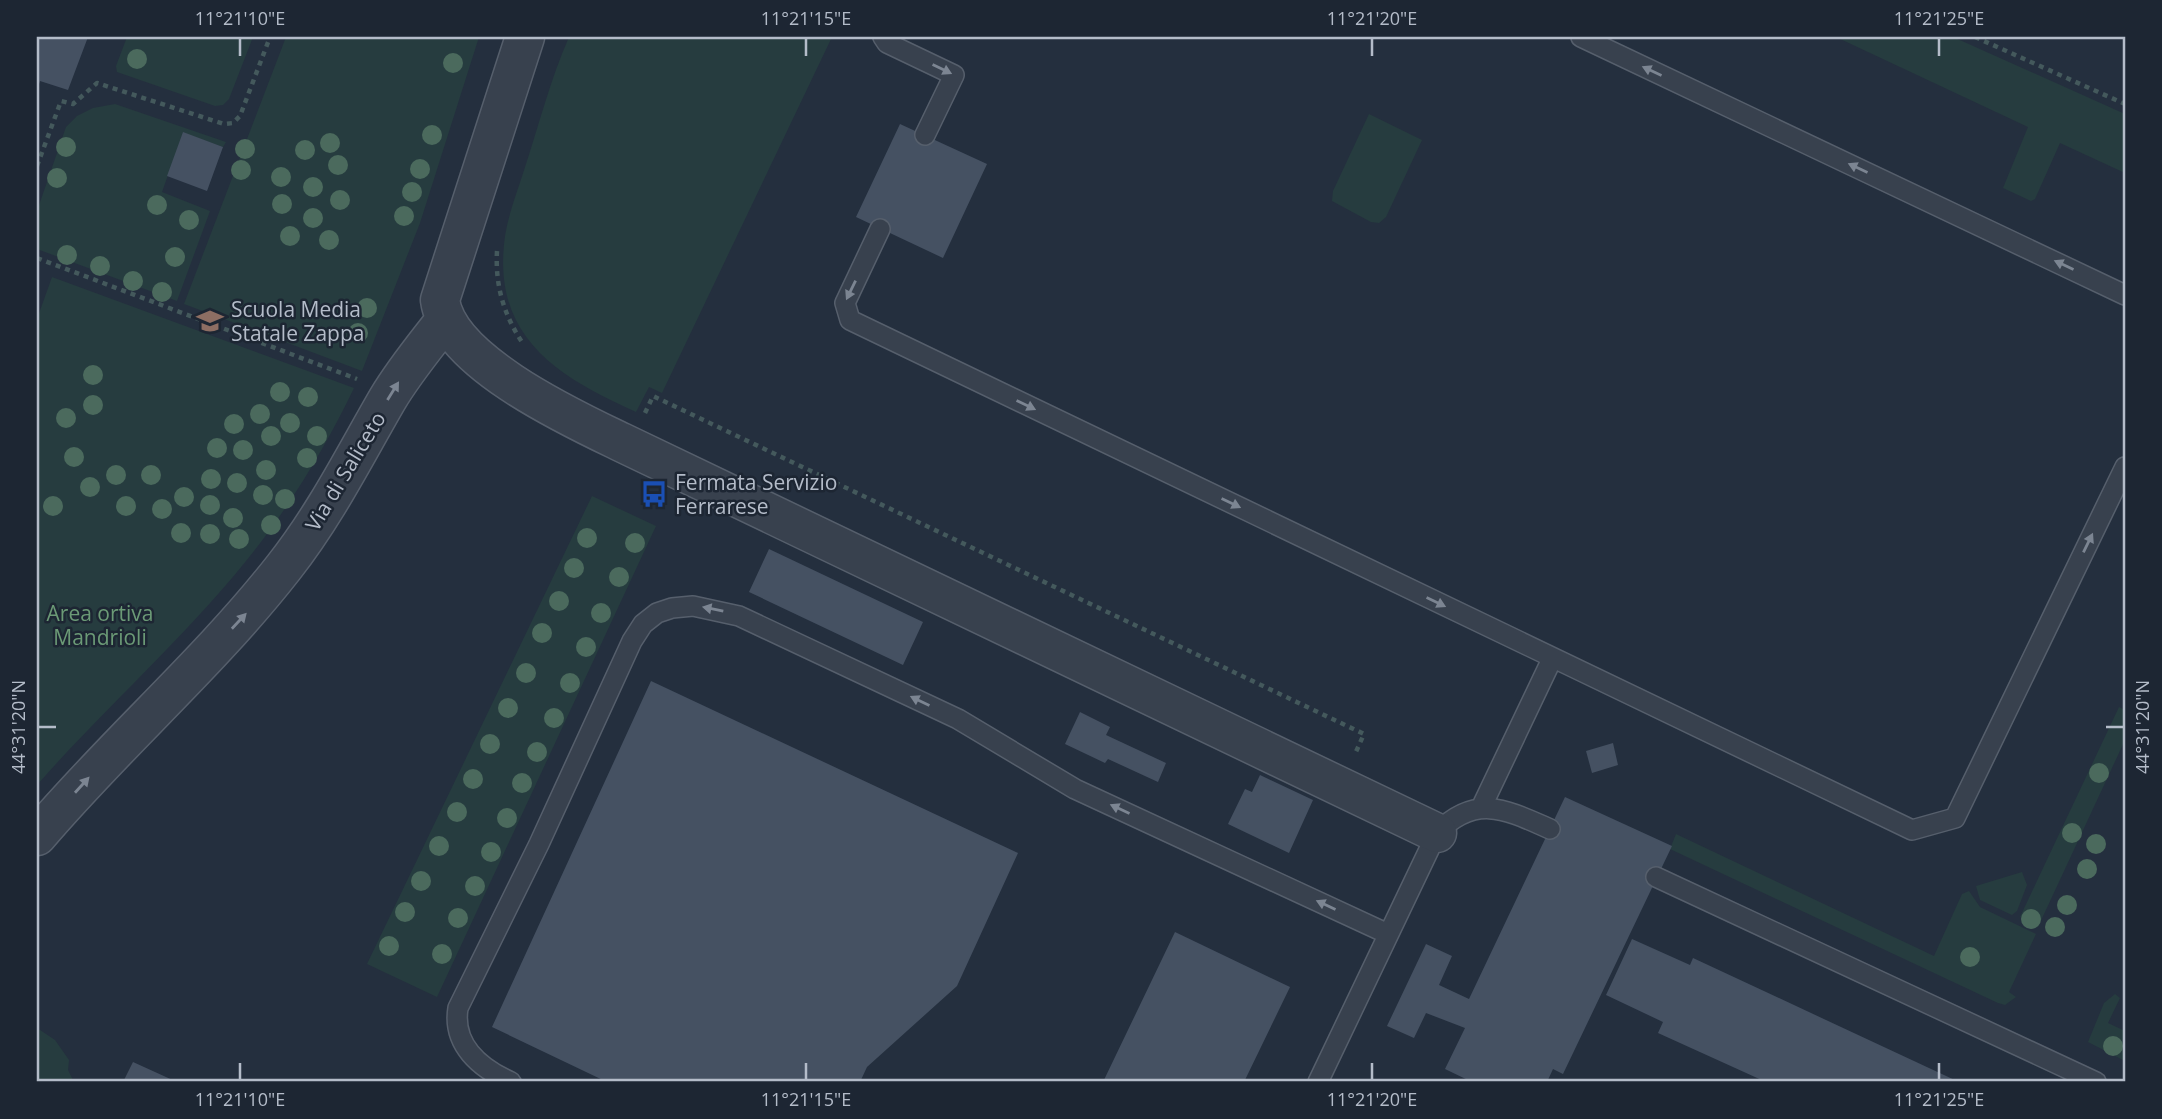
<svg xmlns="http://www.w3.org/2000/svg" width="2162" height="1119" font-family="'Open Sans',sans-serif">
<rect width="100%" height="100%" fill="#242f3e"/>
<path fill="#263c3f" d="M127 37H253L229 99 223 105 215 106 117 72 116 66Z
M286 37H479L420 223 362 371 184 304Z
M569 37H832L662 393 649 387 636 412C556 376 491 336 505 236 509 211 519 187 526 164 540 121 551 78 569 37Z
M1836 37H1953L2125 114V173L2060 143 2035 199 2031 201 2003 188 2028 127Z
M115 104 226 142 223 147 183 133 162 192 210 211 177 301 37 249V211L66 127 77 116 93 108Z
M1369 114 1422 140 1386 217 1379 223 1371 222 1332 201 1333 191Z
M52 277 354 388C329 440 299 491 264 538 197 627 111 701 37 785V319Z
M592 496 656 526 437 997 367 964Z
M2119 707 2125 710V740L2038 927 2020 917Z
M1676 834 1934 956 1962 894 1969 891 1980 907 2036 934 2009 992 2016 997 2005 1005 1998 1003 1670 849Z
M2022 872 2027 885 2017 911 2012 915 1980 900 1976 886Z
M2115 994 2120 998 2108 1023 2125 1031V1061L2088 1042 2104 1003Z
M37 1028 55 1040 69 1060 68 1070 74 1082H37Z"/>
<path fill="#455162" d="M37 37H88L68 90 40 81 37 90Z
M900 124 987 164 943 258 856 217Z
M183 132 223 147 207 191 167 176Z
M769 549 923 622 903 665 749 592Z
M651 681 1018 853 957 986 867 1067 860 1082H607L492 1027Z
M1080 712 1110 727 1106 735 1166 763 1158 782 1108 759 1105 763 1065 744Z
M1613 743 1618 765 1592 773 1586 751Z
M1260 775 1313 800 1289 853 1228 824 1245 789 1252 792Z
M1565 797 1672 846 1563 1074 1553 1069 1547 1082H1472L1445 1069 1465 1028 1426 1013 1414 1038 1387 1026 1426 944 1452 956 1439 985 1469 999Z
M1175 932 1290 987 1244 1082H1103Z
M1632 939 1690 965 1693 958 1959 1082H1766L1658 1033 1663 1022 1606 995Z
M133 1062 177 1082H123Z"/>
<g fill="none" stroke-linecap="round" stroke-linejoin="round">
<defs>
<path id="lane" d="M883 37 887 43 954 75 925 135
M1581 37 2125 295
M880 229 845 303 850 320 1912 830 1955 818 2125 467
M1481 808 1552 659
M1656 877 2096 1082
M511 1082C480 1068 452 1045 458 1008L539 844 632 641 643 624 657 613 672 608 693 606 739 616 958 719 1075 789 1388 934
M1318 1082 1437 833C1476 793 1507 810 1550 829"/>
<path id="street" d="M525 37 440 300C448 361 571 418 621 442L1437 833
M37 836C116 743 209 663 284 567 325 515 354 457 387 400 404 371 426 345 446 319"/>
</defs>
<use href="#lane" stroke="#565f6c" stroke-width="22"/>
<use href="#street" stroke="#565f6c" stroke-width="41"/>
<path stroke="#44595c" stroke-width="4.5" stroke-dasharray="5 5" stroke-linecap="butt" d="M1975 37 2125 104
M37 166 61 101 73 104 97 83 224 124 233 123 240 116 270 37
M497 251C495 286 504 316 524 345
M37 258 357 379
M645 413 653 396 1364 734 1355 754"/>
<use href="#lane" stroke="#38414e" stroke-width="19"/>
<use href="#street" stroke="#38414e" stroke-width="38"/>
</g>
<g fill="#4b6a5d">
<circle cx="137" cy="59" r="10"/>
<circle cx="453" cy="63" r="10"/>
<circle cx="432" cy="135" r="10"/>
<circle cx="330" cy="143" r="10"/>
<circle cx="66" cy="147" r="10"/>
<circle cx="245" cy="149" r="10"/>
<circle cx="305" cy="150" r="10"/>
<circle cx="338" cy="165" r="10"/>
<circle cx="420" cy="169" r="10"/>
<circle cx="241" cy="170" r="10"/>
<circle cx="281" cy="177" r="10"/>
<circle cx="57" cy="178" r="10"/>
<circle cx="313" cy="187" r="10"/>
<circle cx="412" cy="192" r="10"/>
<circle cx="340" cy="200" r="10"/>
<circle cx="282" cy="204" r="10"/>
<circle cx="157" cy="205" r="10"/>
<circle cx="404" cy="216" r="10"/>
<circle cx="313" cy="218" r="10"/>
<circle cx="189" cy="220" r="10"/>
<circle cx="290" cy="236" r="10"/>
<circle cx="329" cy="240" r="10"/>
<circle cx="67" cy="255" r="10"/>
<circle cx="175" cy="257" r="10"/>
<circle cx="100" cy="266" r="10"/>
<circle cx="133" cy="281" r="10"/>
<circle cx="162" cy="292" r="10"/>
<circle cx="367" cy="308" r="10"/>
<circle cx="358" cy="333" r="10"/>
<circle cx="93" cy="375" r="10"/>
<circle cx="280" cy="392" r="10"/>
<circle cx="308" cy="397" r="10"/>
<circle cx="93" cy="405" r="10"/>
<circle cx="260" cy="414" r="10"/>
<circle cx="66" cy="418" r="10"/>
<circle cx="290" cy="423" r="10"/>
<circle cx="234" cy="424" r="10"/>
<circle cx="271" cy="436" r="10"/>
<circle cx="317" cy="436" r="10"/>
<circle cx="217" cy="448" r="10"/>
<circle cx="243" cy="450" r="10"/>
<circle cx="74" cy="457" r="10"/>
<circle cx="307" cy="458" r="10"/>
<circle cx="266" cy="470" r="10"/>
<circle cx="116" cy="475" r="10"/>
<circle cx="151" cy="475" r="10"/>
<circle cx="211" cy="479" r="10"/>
<circle cx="237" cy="483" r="10"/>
<circle cx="90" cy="487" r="10"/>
<circle cx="263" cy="495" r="10"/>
<circle cx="184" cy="497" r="10"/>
<circle cx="285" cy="499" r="10"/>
<circle cx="210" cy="505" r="10"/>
<circle cx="53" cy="506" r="10"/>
<circle cx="126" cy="506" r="10"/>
<circle cx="162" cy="509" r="10"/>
<circle cx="233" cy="518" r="10"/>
<circle cx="271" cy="525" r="10"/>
<circle cx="181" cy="533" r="10"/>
<circle cx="210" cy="534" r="10"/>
<circle cx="587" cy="538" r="10"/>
<circle cx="239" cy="539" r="10"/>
<circle cx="635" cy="543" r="10"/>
<circle cx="574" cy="568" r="10"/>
<circle cx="619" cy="577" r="10"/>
<circle cx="559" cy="601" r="10"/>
<circle cx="601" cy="613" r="10"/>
<circle cx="542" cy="633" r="10"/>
<circle cx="586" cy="647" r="10"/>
<circle cx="526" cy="673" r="10"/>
<circle cx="570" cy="683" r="10"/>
<circle cx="508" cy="708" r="10"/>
<circle cx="554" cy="718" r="10"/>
<circle cx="490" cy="744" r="10"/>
<circle cx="537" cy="752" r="10"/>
<circle cx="2099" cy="773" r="10"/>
<circle cx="473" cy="779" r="10"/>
<circle cx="522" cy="783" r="10"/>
<circle cx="457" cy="812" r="10"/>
<circle cx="507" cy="818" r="10"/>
<circle cx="2072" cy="833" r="10"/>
<circle cx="2096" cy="844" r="10"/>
<circle cx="439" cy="846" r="10"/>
<circle cx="491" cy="852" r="10"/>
<circle cx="2087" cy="869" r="10"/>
<circle cx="421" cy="881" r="10"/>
<circle cx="475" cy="886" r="10"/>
<circle cx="2067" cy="905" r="10"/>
<circle cx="405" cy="912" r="10"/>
<circle cx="458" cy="918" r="10"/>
<circle cx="2031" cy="919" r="10"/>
<circle cx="2055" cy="927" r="10"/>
<circle cx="389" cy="946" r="10"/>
<circle cx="442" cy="954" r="10"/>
<circle cx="1970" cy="957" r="10"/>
<circle cx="2113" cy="1046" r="10"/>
</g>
<defs><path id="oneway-solid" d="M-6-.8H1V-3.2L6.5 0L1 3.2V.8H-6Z" transform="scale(1.75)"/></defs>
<g fill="#7c8592">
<use href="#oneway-solid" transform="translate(942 69) rotate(26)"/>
<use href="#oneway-solid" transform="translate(1652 71) rotate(-155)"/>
<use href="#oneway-solid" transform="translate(1858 168) rotate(-155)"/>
<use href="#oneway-solid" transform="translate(2064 265) rotate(-155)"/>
<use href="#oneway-solid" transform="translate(851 290) rotate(116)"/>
<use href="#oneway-solid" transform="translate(393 391) rotate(-58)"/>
<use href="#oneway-solid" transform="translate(1026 405) rotate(26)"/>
<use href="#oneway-solid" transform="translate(1231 503) rotate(26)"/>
<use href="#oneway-solid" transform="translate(2088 543) rotate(-64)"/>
<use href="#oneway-solid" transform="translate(1436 602) rotate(26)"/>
<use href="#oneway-solid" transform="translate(713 609) rotate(-169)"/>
<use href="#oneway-solid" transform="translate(239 621) rotate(-47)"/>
<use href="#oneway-solid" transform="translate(920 701) rotate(-154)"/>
<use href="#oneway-solid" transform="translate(82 785) rotate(-48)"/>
<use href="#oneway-solid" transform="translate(1120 809) rotate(-155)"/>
<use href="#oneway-solid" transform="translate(1326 905) rotate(-155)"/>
</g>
<path fill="none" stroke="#b4bcc9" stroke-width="2.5" d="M240 38V56M806 38V56M1372 38V56M1939 38V56M38 727H56M2106 727H2124M240 1063V1080M806 1063V1080M1372 1063V1080M1939 1063V1080"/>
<defs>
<symbol id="school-bare" viewBox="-9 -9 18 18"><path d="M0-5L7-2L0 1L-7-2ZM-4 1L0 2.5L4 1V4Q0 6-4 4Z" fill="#8d6e63" stroke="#1d2633" stroke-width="2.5" paint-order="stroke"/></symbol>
<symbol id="bus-bare" viewBox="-9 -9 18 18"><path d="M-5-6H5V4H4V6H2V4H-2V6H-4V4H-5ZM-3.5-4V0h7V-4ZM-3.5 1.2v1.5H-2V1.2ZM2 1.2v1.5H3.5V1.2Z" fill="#1a4fb4" stroke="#1d2633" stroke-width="2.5" paint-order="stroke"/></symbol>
</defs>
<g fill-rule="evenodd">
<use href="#school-bare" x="191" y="302" width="38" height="38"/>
<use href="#bus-bare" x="635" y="475" width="38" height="38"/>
</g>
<g text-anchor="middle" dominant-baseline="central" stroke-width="5" stroke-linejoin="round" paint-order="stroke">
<g font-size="21" fill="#b4bcc9" stroke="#1d2633" text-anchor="start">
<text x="231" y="309">Scuola Media<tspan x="231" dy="24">Statale Zappa</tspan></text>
<text x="675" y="482">Fermata Servizio<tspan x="675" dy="24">Ferrarese</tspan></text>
</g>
<g font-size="21" fill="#b4bcc9" stroke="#1d2633">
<text transform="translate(345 471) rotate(-59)">Via di Saliceto</text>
</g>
<g font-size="21" fill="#6b9a76" stroke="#1d2633">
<text x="100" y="613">Area ortiva<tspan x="100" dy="24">Mandrioli</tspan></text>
</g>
</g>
<rect width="2162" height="1119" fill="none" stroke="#1d2633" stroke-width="77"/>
<rect x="38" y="38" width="2086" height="1042" fill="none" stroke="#b4bcc9" stroke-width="2.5"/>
<g font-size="18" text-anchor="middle" fill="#b4bcc9">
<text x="240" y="25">11°21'10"E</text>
<text x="806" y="25">11°21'15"E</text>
<text x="1372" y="25">11°21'20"E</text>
<text x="1939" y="25">11°21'25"E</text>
<text transform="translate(19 727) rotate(-90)" y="6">44°31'20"N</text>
<text transform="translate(2143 727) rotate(-90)" y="6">44°31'20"N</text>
<text x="240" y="1106">11°21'10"E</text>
<text x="806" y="1106">11°21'15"E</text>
<text x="1372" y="1106">11°21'20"E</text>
<text x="1939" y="1106">11°21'25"E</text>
</g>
</svg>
